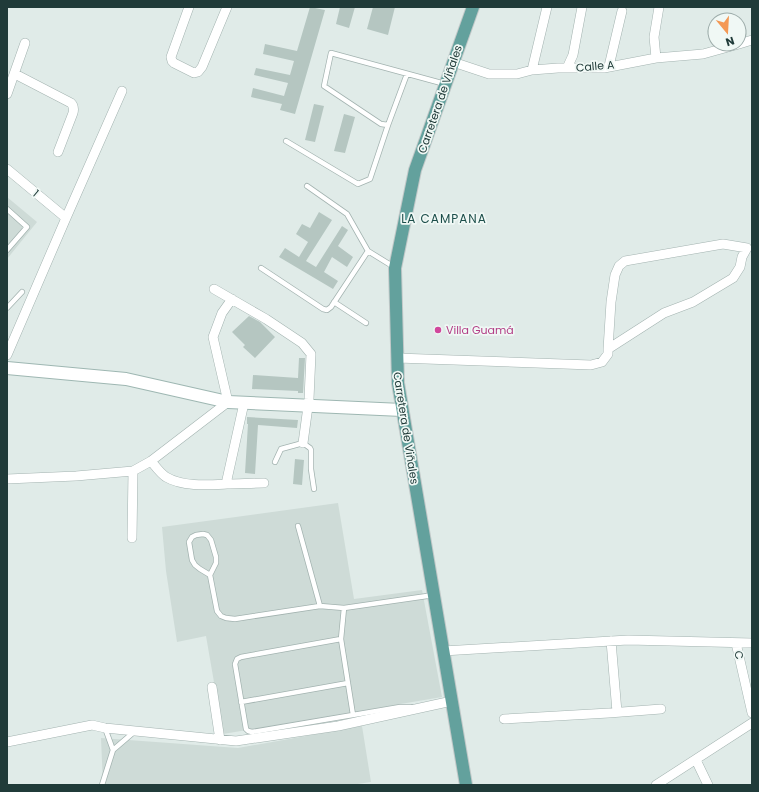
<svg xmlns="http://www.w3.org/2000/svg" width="759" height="792" font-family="Poppins,sans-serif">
<rect width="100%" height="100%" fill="#e0ebe8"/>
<path fill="#cedbd7" d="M7 197 37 222 7 259Z
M338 503 354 599 422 590 442 697 223 734 206 636 177 642 166 571 162 527Z
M362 726 371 782 351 785H103L101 738 238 748Z"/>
<path fill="#b5c6c1" d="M310 7 325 10 295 114 280 110 282 104 251 97 253 88 284 96 288 83 254 75 256 68 290 75 294 61 263 54 265 44 297 51Z
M340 7H355L349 28 336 24Z
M373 7H395L388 35 367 29Z
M314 104 324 106 315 142 305 140Z
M344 114 355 117 345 153 334 151Z
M319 212 332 220 306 261 316 267 342 226 348 230 338 246 353 257 347 267 332 257 324 272 338 281 333 289 279 257 285 248 299 257 308 242 296 234 302 224 310 228Z
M249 316 260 322 275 337 255 358 243 347 245 345 232 332Z
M299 358H305L303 393H298V391L252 389 253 375 298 378Z
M247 417 298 420 297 428 258 425 255 474 245 473 248 424H247Z
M295 459 304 460 302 485 293 484Z"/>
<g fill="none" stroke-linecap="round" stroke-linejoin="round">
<defs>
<path id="lane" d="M407 74 388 125 381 124 324 86 331 53 445 84
M286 141 358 184 370 179 388 125
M307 186 347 214 368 251
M7 209 27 227 7 250
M261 268 323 309 327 310 331 307 368 251 394 267
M334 302 366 323
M7 308 22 292
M275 462 281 449 303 443 310 448 311 450V469L314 489
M298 526 320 606
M210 575 200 569 195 565 192 560 189 542 192 537 196 535 203 534 207 535 211 540 216 557V563L210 575 217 611 221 616 226 618 235 619 320 606 344 608 434 595
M344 608 341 639 241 657 237 659 235 664 246 729 248 731 252 732 400 707H411
M341 639 353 715
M241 702 348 683
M105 728 113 750
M102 785 113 750 134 732"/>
<path id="street" d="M189 7 171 57 172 61 174 63 194 73 198 72 202 67 227 7
M739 44 752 40
M656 58 654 37 659 7
M453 62 489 74H517L532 70 558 68H604L656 58 703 54 739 44
M609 66 622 11
M567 68 573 55 582 7
M532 70 547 7
M15 74 71 103C74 106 74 109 73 113L58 152
M7 94 25 43
M7 169 66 218
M214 289 266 319 302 343 311 354 309 399 303 443
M7 355 66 218 122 91
M397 358 591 365 602 362 608 354V349L611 302 615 275 619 266 625 261 723 244 747 248 742 257 740 267 733 278 693 302 664 313 608 349
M151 461C156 467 160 473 166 477 183 487 208 485 227 484 239 484 251 483 264 483
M7 479 76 476 133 471 151 461 228 402 213 337 222 313 232 299
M226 484 244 403
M132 538 133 471
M611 641 617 712
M736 643 752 713
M443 651 628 640 752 643
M212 687 220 740
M504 719 609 713 661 709
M7 742 92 725 105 728 236 741 338 726 452 701
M696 760 708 785
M656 785 752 723"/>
<path id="secondary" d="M7 368 126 379 228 402 402 410"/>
<path id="primary" d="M466 785 398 383 395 268 415 170 473 7"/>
</defs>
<use href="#lane" stroke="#a3b3b0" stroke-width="6"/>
<use href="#street" stroke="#a3b3b0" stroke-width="10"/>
<use href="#secondary" stroke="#9eb7b2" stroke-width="14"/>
<use href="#primary" stroke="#c1c8c8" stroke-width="14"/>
<use href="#lane" stroke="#fff" stroke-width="4.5"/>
<use href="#street" stroke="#fff" stroke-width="9"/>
<use href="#secondary" stroke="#fff" stroke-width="12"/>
<use href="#primary" stroke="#63a19d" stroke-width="12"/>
</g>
<circle fill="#d1479c" stroke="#f0f8f5" stroke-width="1.5" cx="438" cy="330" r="4"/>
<g text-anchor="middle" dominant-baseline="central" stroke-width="3.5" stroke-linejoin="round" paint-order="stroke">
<g font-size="11" fill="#203b39" stroke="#f0f8f5">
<text transform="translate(595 66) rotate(-5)">Calle A</text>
<text transform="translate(440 99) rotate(-71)">Carretera de Viñales</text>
<text transform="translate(36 193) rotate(40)">1</text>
<text transform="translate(406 428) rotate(81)">Carretera de Viñales</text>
<text transform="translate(739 655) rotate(77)">C</text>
</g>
<g font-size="11" fill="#b23c85" stroke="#f0f8f5" text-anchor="start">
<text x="446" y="330">Villa Guamá</text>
</g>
<g font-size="12" letter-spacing="1" fill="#1c4e4a" stroke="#f0f8f5">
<text x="444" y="218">LA CAMPANA</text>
</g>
</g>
<rect width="759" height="792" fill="none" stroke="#203b39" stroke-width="16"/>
<g transform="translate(727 32) rotate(162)"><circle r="19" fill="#f0f8f5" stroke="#9dacaa"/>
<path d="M0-3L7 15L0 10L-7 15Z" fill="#f49854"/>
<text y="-6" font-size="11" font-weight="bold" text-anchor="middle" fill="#203b39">N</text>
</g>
</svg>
